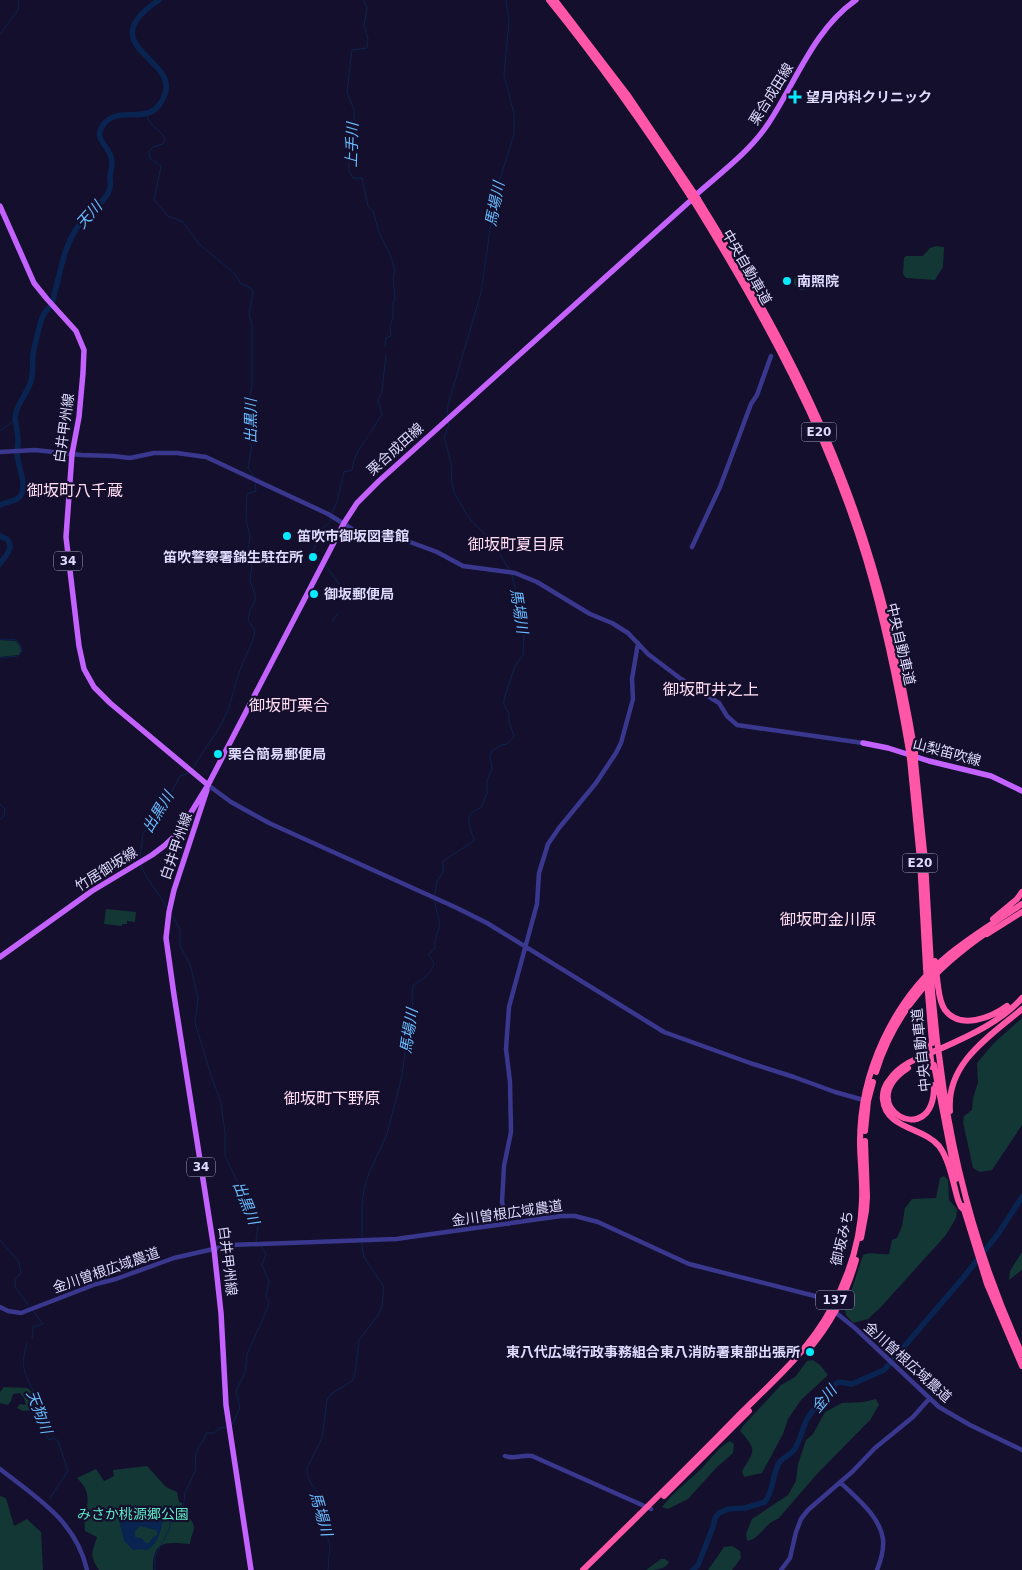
<svg xmlns="http://www.w3.org/2000/svg" width="1022" height="1570" font-family="'DejaVu Sans','Noto Sans JP',sans-serif">
<rect width="100%" height="100%" fill="#140f2c"/>
<path fill="#123735" d="M936 246 944 247 943 267 935 280 906 278 903 274 904 258 906 256H923L930 248Z
M794 282a8 8 0 1 1 16 0a8 8 0 1 1-16 0Z
M0 640 16 641 20 646 21 651 19 655 0 657Z
M106 909 136 912 135 922 127 921V924H122V926L104 924Z
M1022 1018V1125L992 1170 980 1172 973 1168 963 1122 964 1116 972 1110 973 1098 978 1082 977 1063 994 1043Z
M944 1176 948 1180 949 1200 957 1209 956 1218 946 1235 880 1308 868 1319 853 1323 846 1315 845 1310 863 1255C870 1251 880 1255 889 1254L892 1240 897 1238 902 1226 905 1208 912 1199 936 1198 940 1178Z
M1022 1252V1270L1009 1280 1010 1271Z
M813 1360 820 1365 828 1375 801 1400 788 1419 783 1434 762 1473 744 1477 742 1471C755 1450 757 1450 740 1431L743 1426 781 1385 795 1377 807 1361Z
M4 1387 27 1388 30 1390 38 1406 35 1410 23 1411 17 1408 20 1404 26 1405 24 1398 20 1393 13 1394 11 1401 8 1405 0 1403V1392Z
M876 1399 879 1405 870 1420 817 1474 778 1519C765 1522 761 1539 747 1541L746 1534 752 1519 788 1495 796 1481 798 1464 806 1440 813 1434 825 1412 842 1403 864 1402Z
M730 1441 734 1444 733 1453 716 1468 688 1499 668 1509 662 1507C673 1492 689 1481 702 1468 711 1459 718 1447 730 1441Z
M147 1466 166 1487 177 1492 179 1502 182 1503V1508C185 1515 193 1519 194 1527 194 1532 190 1538 190 1544 166 1542 152 1540 153 1570H99C89 1555 92 1553 97 1537L85 1531C82 1509 97 1497 77 1478L96 1469 104 1481 114 1476 113 1470Z
M0 1496 6 1498 14 1526 27 1519 41 1532 43 1570H0Z
M732 1546 740 1551 741 1558 732 1570H708L724 1547Z
M661 1559H665L669 1562C664 1570 656 1570 646 1570Z"/>
<path fill="#092451" fill-rule="evenodd" d="M163 1519C161 1531 158 1544 147 1550L141 1549 133 1550 124 1541 119 1520ZM140 1526 156 1530 158 1535 153 1537 149 1543H146L141 1538 135 1537V1531Z"/>
<g fill="none" stroke-linecap="round" stroke-linejoin="round">
<path stroke="#092451" stroke-width="1" d="M363 0 367 7 364 26 368 39 367 48 352 50 347 92 354 110V130L349 161V171L353 178H362L368 206 373 211 379 232 391 257 395 270 393 277 395 299 393 303V317L390 327 391 336 386 338 385 346
M0 34 18 10 19 0
M147 115C148 126 161 129 165 139L163 144 153 147 149 152 150 158 161 166 154 200 168 216 183 222 199 244 235 274 241 284 251 288 253 292 249 315 252 324V386L248 407 249 429 252 444 248 468 255 478
M447 416 448 405 481 293 495 195 514 134V114L504 75 509 21 506 0
M448 422 449 425 444 437 451 462 452 484 454 492 468 517 490 539 511 572
M0 431 16 419
M370 433 382 414 378 401 382 391 386 355
M332 513 337 502 344 472 352 470C354 456 359 448 368 437
M320 560 313 551 323 528 330 522V519
M325 565 346 593 343 599
M332 622 338 613
M0 639C11 640 19 636 22 650L18 656 0 658
M192 770C201 753 214 738 223 721 231 705 234 687 240 670 245 656 253 644 255 630L248 621 250 610 255 601V595L250 580 252 566 248 551 250 536 246 520 247 494 256 491 255 482
M0 804 5 809 4 816 0 819
M140 858 143 834 154 817 164 806 180 776 189 773
M141 865C143 875 161 896 167 908
M435 895 437 881 443 872V861L474 841C473 832 463 818 474 811 476 809 479 809 481 808L487 793V781L492 769 490 756 492 751 501 745 507 744 514 736 509 722V714L504 705V699L515 666 523 655 524 627 512 575
M172 916 180 929V946L189 962 192 972 198 998 195 1023 211 1075 221 1103 225 1133V1156L258 1225 256 1240 257 1242
M0 1240 19 1262 21 1273 16 1278 15 1287 29 1306
M32 1338 33 1327 43 1324 33 1311
M27 1343C18 1372 28 1377 38 1402 42 1415 43 1428 49 1440L54 1438 58 1441 68 1471 50 1498
M232 1425 240 1408 236 1391 245 1373 247 1354 268 1307 269 1302 266 1296 269 1281 262 1265 266 1254 260 1245
M155 1570V1556L169 1530 171 1518 183 1509 185 1493 195 1471 196 1454 199 1446 203 1441 206 1433H214L220 1428 226 1427
M328 1570 330 1545 325 1530 319 1517V1494L310 1482 307 1474V1468L322 1438 327 1400 331 1394 352 1381 355 1374 359 1340 379 1314 382 1306 384 1287 364 1257 362 1247V1205L364 1189 369 1173 387 1134 402 1076 408 1029 414 1020 412 999 413 985C419 982 437 970 433 961 432 959 430 957 428 955L435 948C434 940 437 935 439 928 441 919 434 909 435 899"/>
<path stroke="#092451" stroke-width="5.5" d="M0 505C7 501 19 502 22 493 25 480 20 472 18 460 16 454 18 447 18 441 18 433 16 426 15 418 15 407 26 395 30 384 34 375 32 364 33 354 35 343 38 332 41 321 43 311 49 310 52 303 54 299 54 292 56 288 61 268 64 249 75 231 83 215 105 205 110 188 111 184 110 180 110 176 111 168 114 163 110 154 105 143 94 138 103 125 120 102 152 131 165 94 178 58 90 46 159 0
M0 536 7 539C15 548 5 556 0 564
M693 1570 698 1565 713 1527 715 1518 719 1513 728 1509 745 1508 765 1502C773 1491 772 1478 778 1465 781 1457 789 1457 794 1450 800 1441 802 1431 806 1421 810 1413 831 1388 838 1382L852 1384 884 1370 963 1278 998 1234 1022 1197"/>
<path stroke="#3a388e" stroke-width="4.5" d="M0 452 35 450 81 455 113 456 130 458 154 453H177L206 457 328 514 367 538 410 542 437 552 463 566 515 573 537 582 590 614 612 623 628 633 648 654 681 679 719 703 727 716 737 725 863 743
M692 547 720 487 751 404 757 395 771 356
M208 785 231 802 269 823 457 908 487 923 664 1032 750 1063 794 1077 835 1092 867 1101
M508 1224 502 1202 504 1166 511 1132 510 1082 506 1049 509 1007 537 904 539 873 548 844 559 828 596 783 616 753 621 743 633 699 632 679 638 643
M0 1307 8 1311 21 1313 96 1284 116 1279 174 1258 231 1245 396 1239 561 1216H575L598 1222 689 1264 815 1296 855 1328 939 1407 970 1425 1022 1450
M505 1456C515 1460 522 1454 532 1456L651 1509
M0 1469C37 1498 76 1521 87 1570
M840 1482C855 1497 880 1516 883 1539 884 1549 881 1560 877 1570
M781 1570 790 1558 796 1532 801 1519 808 1510 852 1472 875 1448 913 1417 929 1399"/>
<path stroke="#c362ff" stroke-width="5.5" d="M698 193C723 171 750 151 768 124 796 82 814 29 856 0
M0 206 34 283 47 299 76 331 84 350 83 373 79 417 72 454 66 537 79 646 84 669 94 687 110 703 208 785
M863 743 888 748 929 761 991 776 1022 791
M207 790 174 890 169 912 166 938 174 995 214 1249 221 1313 226 1405 251 1570
M0 957 92 891 152 855 164 846 179 832 208 785 344 523 357 503 379 481 689 202"/>
<path stroke="#ff56a8" stroke-width="6" d="M549 0C600 63 646 128 690 196
M555 0 627 94 694 193
M698 199C752 286 803 376 840 471 877 564 899 656 915 753
M694 202C764 315 828 432 866 559 885 623 898 687 909 751
M910 759 920 860 926 968
M915 761 925 861 931 965
M993 919 1017 899 1022 892
M987 934 1022 912
M938 986C939 994 940 1003 945 1010 960 1030 991 1018 1007 1006
M932 991 937 1041
M928 993 932 1043
M940 1062C952 1163 980 1262 1022 1354
M934 1065 956 1179
M908 1068C850 1106 935 1153 934 1085
M876 1072C895 1010 936 967 989 931
M950 1111C946 1063 990 1036 1022 1009
M865 1131 868 1101 873 1082
M963 1206 987 1284 1022 1366
M963 1209 961 1207 958 1200C953 1183 950 1161 939 1146 923 1127 886 1129 883 1100 882 1093 885 1084 890 1079 902 1062 924 1056 942 1048 969 1036 1002 1021 1022 998
M861 1238 866 1211 867 1197 865 1141
M810 1348C832 1322 847 1292 856 1260
M664 1496 749 1411
M583 1570C634 1520 685 1470 735 1419 769 1385 808 1352 831 1309 849 1276 861 1238 862 1200 863 1181 860 1161 860 1142 860 1073 893 1001 946 957 970 937 997 921 1022 904"/>
<path stroke="#ff56a8" stroke-width="6" d="M694 193 698 199
M690 196 694 202
M909 751 910 759
M915 753V761
M935 961 938 986
M931 965 932 991
M926 968 928 993
M937 1041 940 1062
M929 1045 932 1067"/>
</g>
<g fill="#07e9ff" stroke="#140f2c" stroke-width="2">
<path d="M792.5 89.5h5v5h5v5h-5v5h-5v-5h-5v-5h5z"/>
<circle cx="787" cy="281" r="5"/>
<circle cx="287" cy="536" r="5"/>
<circle cx="313" cy="557" r="5"/>
<circle cx="314" cy="594" r="5"/>
<circle cx="218" cy="754" r="5"/>
<circle cx="810" cy="1352" r="5"/>
</g>
<g text-anchor="middle" dominant-baseline="central" stroke-width="4.5" stroke-linejoin="round" paint-order="stroke">
<g fill="#140f2c" stroke="#a19ec0" stroke-width="1">
<rect x="801.5" y="422.5" width="35" height="19" rx="4"/>
<rect x="54" y="551.5" width="28" height="19" rx="4"/>
<rect x="902.5" y="853.5" width="35" height="19" rx="4"/>
<rect x="187" y="1157.5" width="28" height="19" rx="4"/>
<rect x="816" y="1290.5" width="38" height="19" rx="4"/>
</g>
<g font-size="12" font-weight="bold" fill="#dedbff">
<text x="819" y="432">E20</text>
<text x="68" y="561">34</text>
<text x="920" y="863">E20</text>
<text x="201" y="1167">34</text>
<text x="835" y="1300">137</text>
</g>
<g font-size="14" fill="#dedbff" stroke="#140f2c">
<text transform="translate(771 94) rotate(-58)">栗合成田線</text>
<text transform="translate(747 267) rotate(60)">中央自動車道</text>
<text transform="translate(64 428) rotate(-82)">白井甲州線</text>
<text transform="translate(395 449) rotate(-42)">栗合成田線</text>
<text transform="translate(901 644) rotate(77)">中央自動車道</text>
<text transform="translate(947 752) rotate(15)">山梨笛吹線</text>
<text transform="translate(176 846) rotate(-71)">白井甲州線</text>
<text transform="translate(106 869) rotate(-32)">竹居御坂線</text>
<text transform="translate(921 1050) rotate(-96)">中央自動車道</text>
<text transform="translate(507 1213) rotate(-8)">金川曽根広域農道</text>
<text transform="translate(842 1238) rotate(-77)">御坂みち</text>
<text transform="translate(228 1261) rotate(83)">白井甲州線</text>
<text transform="translate(106 1270) rotate(-19)">金川曽根広域農道</text>
<text transform="translate(908 1362) rotate(42)">金川曽根広域農道</text>
</g>
<g font-size="14" font-weight="bold" fill="#dedbff" stroke="#140f2c" text-anchor="start">
<text x="806" y="97">望月内科クリニック</text>
<text x="797" y="281">南照院</text>
<text x="297" y="536">笛吹市御坂図書館</text>
<text x="303" y="557" text-anchor="end">笛吹警察署錦生駐在所</text>
<text x="324" y="594">御坂郵便局</text>
<text x="228" y="754">栗合簡易郵便局</text>
<text x="800" y="1352" text-anchor="end">東八代広域行政事務組合東八消防署東部出張所</text>
</g>
<g font-size="14" fill="#5ee8c4" stroke="#140f2c">
<text x="133" y="1514">みさか桃源郷公園</text>
</g>
<g font-size="15" font-style="italic" fill="#69bbff" stroke="#140f2c">
<text transform="translate(352 145) rotate(-88)">上手川</text>
<text transform="translate(495 204) rotate(-79)">馬場川</text>
<text transform="translate(89 215) rotate(-48)">天川</text>
<text transform="translate(251 421) rotate(-90)">出黒川</text>
<text transform="translate(519 611) rotate(81)">馬場川</text>
<text transform="translate(158 812) rotate(-59)">出黒川</text>
<text transform="translate(409 1031) rotate(-81)">馬場川</text>
<text transform="translate(246 1203) rotate(68)">出黒川</text>
<text transform="translate(824 1399) rotate(-50)">金川</text>
<text transform="translate(39 1412) rotate(69)">天狗川</text>
<text transform="translate(321 1514) rotate(74)">馬場川</text>
</g>
<g font-size="16" fill="#ffddf3" stroke="#140f2c">
<text x="75" y="490">御坂町八千蔵</text>
<text x="516" y="544">御坂町夏目原</text>
<text x="711" y="689">御坂町井之上</text>
<text x="289" y="705">御坂町栗合</text>
<text x="828" y="919">御坂町金川原</text>
<text x="332" y="1098">御坂町下野原</text>
</g>
</g>
</svg>
